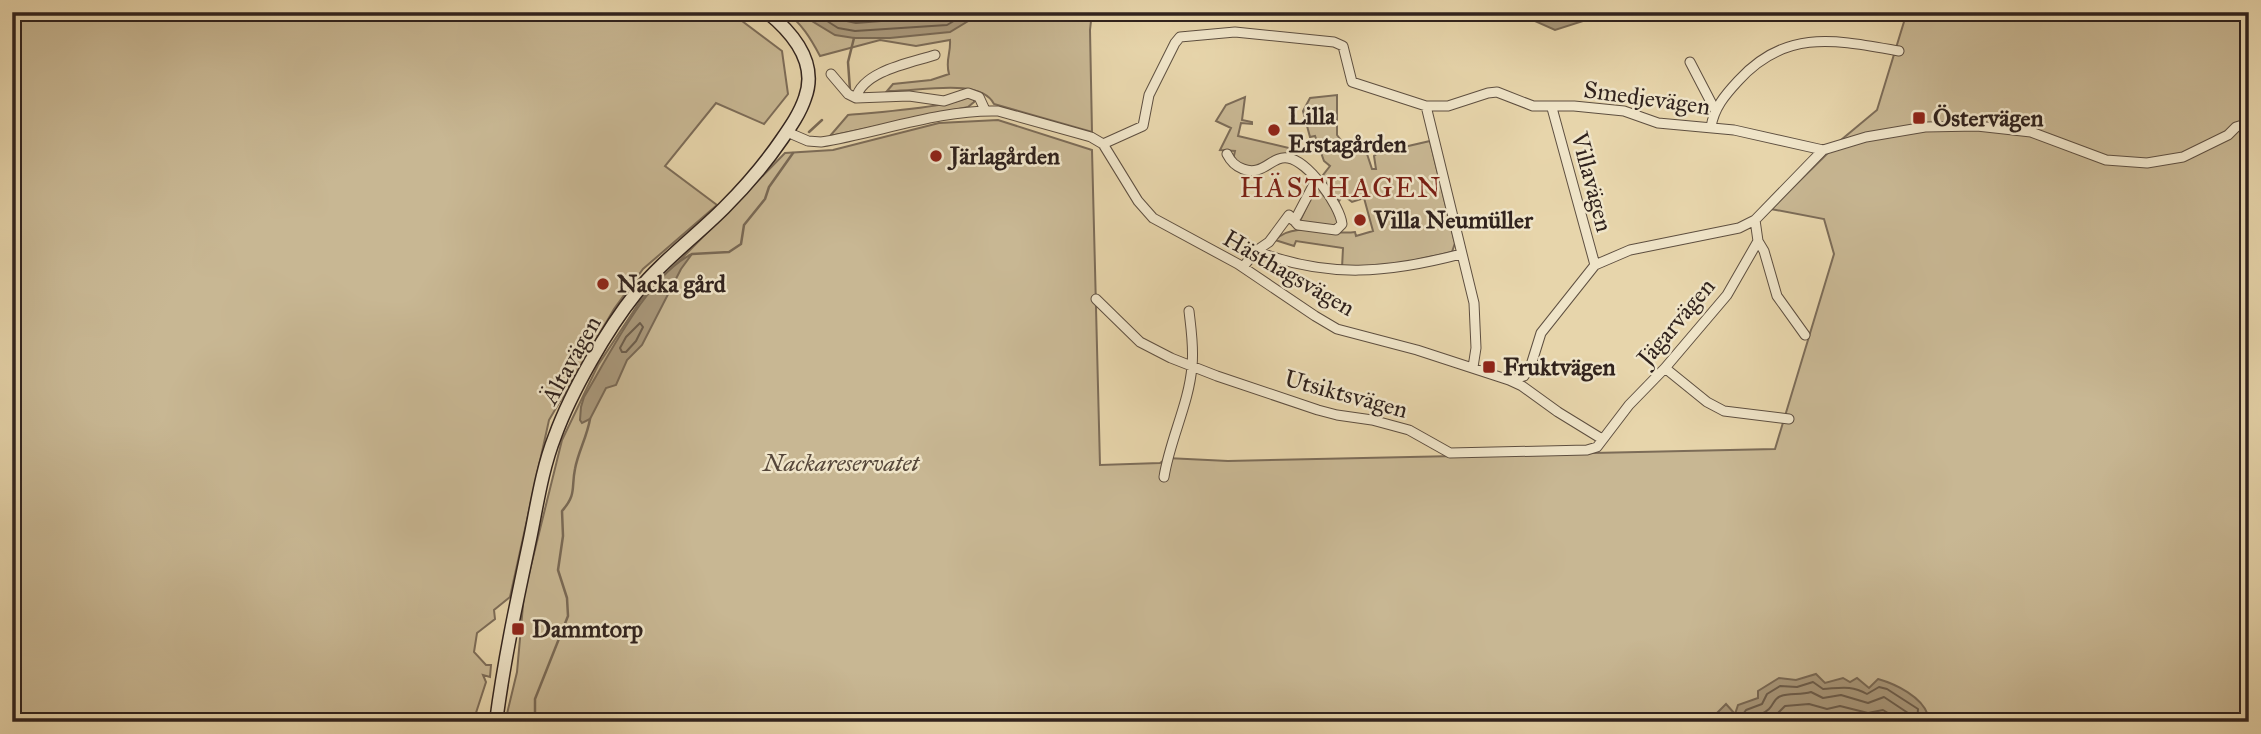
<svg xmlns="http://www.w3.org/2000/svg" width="2261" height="734" font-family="'IM FELL Great Primer',serif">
<rect width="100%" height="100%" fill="#e7d5ab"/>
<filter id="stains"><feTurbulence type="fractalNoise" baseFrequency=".00286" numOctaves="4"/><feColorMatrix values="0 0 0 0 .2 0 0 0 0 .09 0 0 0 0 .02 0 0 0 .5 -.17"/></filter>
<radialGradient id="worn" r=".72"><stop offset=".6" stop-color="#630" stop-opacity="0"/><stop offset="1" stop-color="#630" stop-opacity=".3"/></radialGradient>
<path fill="#c8b793" stroke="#7c6c58" stroke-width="2" d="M12 12H730L782 51 788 94 764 124 716 103 665 166 717 205 643 269 614 309 549 420 510 597 494 610 495 619 477 633 474 652 486 665H491L490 677 483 675 486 682 473 722H12Z
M785 12H1092L1090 30 1092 132 994 104C980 77 918 92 887 91L893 84 931 80 949 74C945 60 951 54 950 40L916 46 880 40 820 56C811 39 801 22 785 12Z
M1907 12H2249V722H505L517 672 524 594 562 440 598 365 641 300 785 153 833 150 939 123 998 120 1092 150 1100 465 1160 463 1167 458 1228 461 1775 449 1834 254 1824 219 1771 209 1841 140 1877 110Z
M1337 95V135L1345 145 1366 151 1372 169H1376L1374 156 1378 153 1430 141 1455 243 1452 252 1389 266 1342 268 1343 248 1296 241 1294 246 1275 240C1296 220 1328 236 1355 232L1356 236 1373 231 1364 198 1352 202 1343 195 1339 201 1320 179 1330 166 1324 161 1315 136 1310 137 1303 111 1310 98Z
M967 97 974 99V102L968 107 830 136 848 115C869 113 955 107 967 97Z
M1245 97 1242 120 1252 122V124L1241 123 1238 136 1289 148V155L1251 169 1233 160 1235 151 1220 150 1231 128 1216 121 1226 105Z
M1316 187 1319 188 1339 217 1336 227 1299 223Z"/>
<path fill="#a9987b" stroke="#796955" stroke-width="2" d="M797 12H983L950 32 890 38H854L835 35Z
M1515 12H1619L1608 13 1555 30Z
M692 254 681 269 642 345 627 360 616 385 606 388 590 419 582 423 580 420 581 407 584 397C608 357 649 274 692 254Z
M1816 674 1825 683 1843 678 1850 682 1857 678 1869 688 1878 679C1896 684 1922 697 1928 715L1922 722H1708L1726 704 1735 714 1738 705 1758 698V691L1779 678 1796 680Z"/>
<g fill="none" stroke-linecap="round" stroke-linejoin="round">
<path stroke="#6c5d4c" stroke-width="2" d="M813 12 838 28 855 31 947 25 969 12
M832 12 842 20 856 23 944 16 952 12
M640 323 643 327 636 341 626 352H622L620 348 626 337Z
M1717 722 1724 715 1732 720H1739L1746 710 1762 704 1767 694 1780 686 1797 687 1813 682 1823 689C1841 688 1851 685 1867 694L1879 687 1887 689 1918 709 1917 722
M1750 722C1755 715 1763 715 1769 709 1774 704 1774 698 1781 696 1789 693 1801 695 1811 692L1823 698 1841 695 1868 703 1884 697 1908 713V722
M1769 722 1785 706 1809 704 1827 709 1840 706 1868 713 1883 710 1896 718 1898 722"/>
<path stroke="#796955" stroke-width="2.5" d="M850 90 848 62 854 38
M809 132 822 120
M692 254 729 252 741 244 744 225 765 199 769 187 793 153
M527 722 535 719V699L568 616 567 598 558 570 563 536 562 511C577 494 571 488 575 469 578 452 587 437 590 419"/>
<defs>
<path id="street" d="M1690 62 1715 110
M831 74 848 94 856 98 909 96 944 101 968 93 979 97 985 110
M856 98C863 71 910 63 935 55
M1426 106 1474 303 1476 348 1473 367
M1552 108 1595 265
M1711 127C1714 108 1725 95 1738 81 1786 28 1836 40 1899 51
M787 132 808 141 821 142C877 133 942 109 998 111L1091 137 1103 144 1138 201 1153 218 1238 264 1315 316 1337 329 1417 350 1509 380 1522 386 1558 412 1602 439
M1103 144 1143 126 1149 95 1175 43 1180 37 1235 32 1334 42 1343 46 1352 82 1426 106H1448L1488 93 1497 92 1533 106H1574L1624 111 1658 123 1734 130 1823 150
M1227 154C1231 162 1235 166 1243 169 1263 177 1272 155 1288 158 1308 161 1340 205 1342 224L1336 230 1298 225 1289 215 1269 242 1256 251
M1293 220 1297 216 1316 180
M1758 241 1764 251 1777 296 1805 335
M1243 267 1256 251C1328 279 1389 273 1461 254
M1096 299 1140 342 1171 358 1217 376 1318 410 1337 415 1372 420 1409 430 1450 453 1587 450 1597 447 1629 405 1665 368 1727 295 1758 241 1755 220
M1665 368 1707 402 1724 411 1789 419
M1511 380 1524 376 1531 365 1541 333 1595 265 1630 250 1739 228 1755 220 1823 150 1866 137 1925 127 1977 126 2031 132 2106 160 2147 163 2183 157 2228 135 2236 127 2249 123
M1164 477C1170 439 1189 404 1192 366 1194 347 1191 329 1189 311"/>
<path id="secondary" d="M496 722C504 660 517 600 530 539 537 505 542 469 555 436 571 392 607 329 636 293 662 261 695 237 724 208 745 187 765 164 782 139 791 126 800 113 805 98 818 63 793 33 767 12"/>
</defs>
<use href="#street" stroke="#5e4f40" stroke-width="11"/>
<use href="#secondary" stroke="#30221d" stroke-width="15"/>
<use href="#street" stroke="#efe4c8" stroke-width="9"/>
<use href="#secondary" stroke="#efe4c8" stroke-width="12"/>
</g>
<g fill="#8f2418" stroke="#efe4c8" stroke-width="2.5">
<rect x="1912" y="111" width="14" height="14" rx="3.5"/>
<circle cx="1274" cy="130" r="7"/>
<circle cx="936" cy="156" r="7"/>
<circle cx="1360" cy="220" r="7"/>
<circle cx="603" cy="284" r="7"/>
<rect x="1482" y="360" width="14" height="14" rx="3.5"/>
<rect x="511" y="622" width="14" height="14" rx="3.5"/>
</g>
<g text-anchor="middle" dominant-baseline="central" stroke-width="5" stroke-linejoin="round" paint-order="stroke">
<g font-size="24" fill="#30221d" stroke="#efe4c8">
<text transform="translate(1647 98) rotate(8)">Smedjevägen</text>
<text transform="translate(1592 182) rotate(75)">Villavägen</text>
<text transform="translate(1289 273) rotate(30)">Hästhagsvägen</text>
<text transform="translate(1676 322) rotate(-50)">Jägarvägen</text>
<text transform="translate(571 360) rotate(-61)">Ältavägen</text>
<text transform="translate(1346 394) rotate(15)">Utsiktsvägen</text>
</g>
<g font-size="24" font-weight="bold" fill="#30221d" stroke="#efe4c8" text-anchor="start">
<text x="1288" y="116">Lilla<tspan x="1288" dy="28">Erstagården</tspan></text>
<text x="1933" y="118">Östervägen</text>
<text x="950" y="156">Järlagården</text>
<text x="1374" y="220">Villa Neumüller</text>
<text x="617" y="284">Nacka gård</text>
<text x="1503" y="367">Fruktvägen</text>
<text x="532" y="629">Dammtorp</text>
</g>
<g font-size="24" font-style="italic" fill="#56473a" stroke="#efe4c8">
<text x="841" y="463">Nackareservatet</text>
</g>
<g font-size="28" letter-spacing="2" fill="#7a1f14" stroke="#efe4c8">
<text x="1341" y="187">HÄSTHAGEN</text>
</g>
</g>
<rect width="2261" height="734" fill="none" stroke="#e7d5ab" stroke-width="42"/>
<rect x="14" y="14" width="2233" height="706" fill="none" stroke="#30221d" stroke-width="3.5"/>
<rect x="21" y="21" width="2219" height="692" fill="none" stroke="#30221d" stroke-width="2"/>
<rect width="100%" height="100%" filter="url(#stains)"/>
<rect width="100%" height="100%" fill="url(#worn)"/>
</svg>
